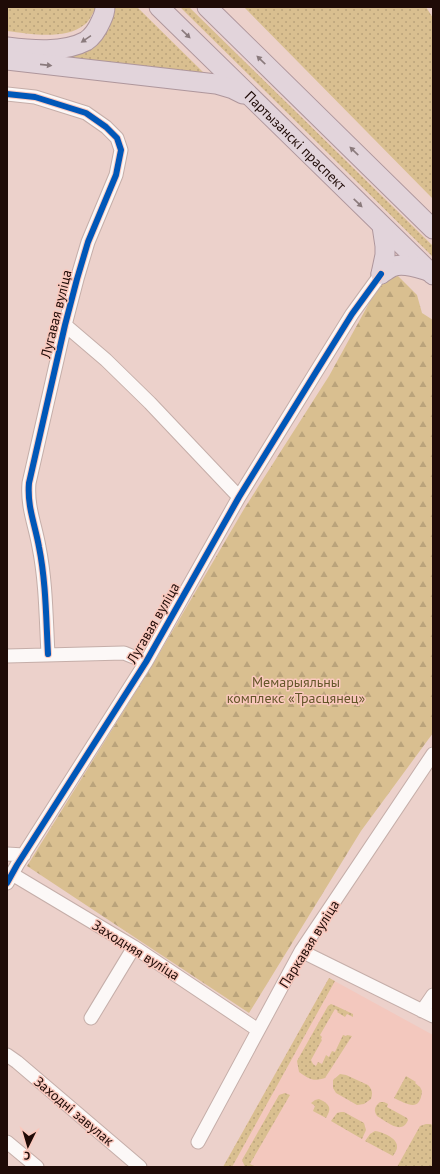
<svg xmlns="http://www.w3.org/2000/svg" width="440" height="1174" font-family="'PT Sans',sans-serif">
<defs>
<pattern id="grass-dots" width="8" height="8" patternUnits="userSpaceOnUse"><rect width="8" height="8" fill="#d9bf90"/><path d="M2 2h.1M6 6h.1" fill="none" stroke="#baa37b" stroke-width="1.8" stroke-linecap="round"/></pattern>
<pattern id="forest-firs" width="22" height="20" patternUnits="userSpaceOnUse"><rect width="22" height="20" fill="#d9bf90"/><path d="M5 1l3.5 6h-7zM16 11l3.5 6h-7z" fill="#baa37b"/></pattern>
</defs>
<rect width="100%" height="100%" fill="#ecd1cb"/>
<path fill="#f3c8be" d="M329 978 433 1035V1167H223Z"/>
<path fill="url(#grass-dots)" d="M7 7H95V10C92 14 89 22 84 25 65 40 30 34 7 31Z
M115 7H137L205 74 63 57 92 45 109 29Z
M180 7H189L433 246V257Z
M244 7H426L433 18V199Z
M329 978 335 981 232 1167H223Z
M331 1004 336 1006 353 1014V1017L347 1014 345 1017 337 1012 338 1011 335 1009 320 1035 322 1037 321 1039 322 1040 311 1060 313 1064 316 1066 318 1062 322 1064 326 1055 329 1057 332 1051 335 1052 343 1035 346 1036 347 1035 352 1036 325 1078C313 1082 309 1079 299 1072L297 1061 328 1006Z
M340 1074 346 1075 368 1085C372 1089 373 1093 371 1099L364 1104 357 1105 336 1093 333 1088V1080Z
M406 1076 416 1082 415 1083 420 1087 422 1091C420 1113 407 1104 394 1098Z
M285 1093 290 1095 250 1164 256 1167H245L242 1160 279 1095Z
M319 1099C330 1104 332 1108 326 1118L313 1111 315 1106 311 1103 315 1100Z
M380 1102H384L388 1104 387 1107 407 1118 408 1120C402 1136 386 1121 377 1116 373 1110 375 1106 380 1102Z
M341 1112H344L364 1123 366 1130 362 1139 331 1121 337 1113Z
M426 1124H431L433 1127V1167H397L420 1126Z
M375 1131C382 1132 398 1138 397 1147 397 1151 394 1154 393 1156L365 1141 370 1134Z"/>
<path fill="url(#forest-firs)" d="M394 272 417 295 422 313 433 320V733L361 831 249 1013 27 866 156 659 244 509 329 376 379 285Z"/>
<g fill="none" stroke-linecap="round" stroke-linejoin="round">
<defs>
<path id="minor" d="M7 94 35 97 86 113 106 127 117 138 121 150 116 175 88 242 77 279 65 325 29 483C27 507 35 524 39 547 46 582 46 618 48 654
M65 325 106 360 150 403 239 497
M7 656 124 653 146 662
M7 854 24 855
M12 874 134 947 258 1030
M7 883 17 865 146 662 239 497 316 372 352 314 381 274
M301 951 433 1016
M422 1011 433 995
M91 1018 134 947
M7 1055 17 1062 140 1167
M7 1142 37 1167
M198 1142 301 951 433 754"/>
<g id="highway">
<path id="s1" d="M159 7 433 275"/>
<path d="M207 7 433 229"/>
<path d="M7 47C31 50 64 53 86 41 92 37 98 28 101 21 103 17 105 12 105 7"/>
<path d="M7 60 216 84 233 89 243 94"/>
<path d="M381 274C384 272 388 269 392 267 403 262 418 268 428 271"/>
<path d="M381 274 385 255V246L382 226"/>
</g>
</defs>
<use href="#minor" stroke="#c5aea9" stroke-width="15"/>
<use href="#highway" stroke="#ae969c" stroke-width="21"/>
<use href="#minor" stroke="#fcf8f7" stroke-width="13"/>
<use href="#highway" stroke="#e2d4db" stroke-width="19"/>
<defs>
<path id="cycleway" d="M7 94 35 97 86 113 106 127 117 138 121 150 116 175 88 242 77 279 65 325 29 483C27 507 35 524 39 547 46 582 46 618 48 654
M7 883 17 865 146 662 239 497 316 372 352 314 381 274"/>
</defs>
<use href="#cycleway" stroke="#fac8bd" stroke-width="8"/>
<use href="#cycleway" stroke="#0057b8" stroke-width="6"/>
</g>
<defs><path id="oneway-solid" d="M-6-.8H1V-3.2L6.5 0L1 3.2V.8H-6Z"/></defs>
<g fill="#8a7a7c">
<use href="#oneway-solid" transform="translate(186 34) rotate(44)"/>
<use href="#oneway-solid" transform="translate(86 39) rotate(146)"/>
<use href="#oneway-solid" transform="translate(261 60) rotate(-136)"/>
<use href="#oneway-solid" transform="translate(46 65) rotate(6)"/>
<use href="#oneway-solid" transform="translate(354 151) rotate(-136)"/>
<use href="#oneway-solid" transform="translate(358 203) rotate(44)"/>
</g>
<g text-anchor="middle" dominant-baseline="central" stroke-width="3" stroke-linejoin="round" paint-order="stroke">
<g font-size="14" fill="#1f0b07" stroke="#fac8bd">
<text stroke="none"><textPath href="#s1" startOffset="191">Партызанскі праспект</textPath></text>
<text transform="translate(56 314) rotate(-76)">Лугавая вуліца</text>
<text transform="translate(153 623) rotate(-60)">Лугавая вуліца</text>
<text transform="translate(309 944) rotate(-58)">Паркавая вуліца</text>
<text transform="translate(136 950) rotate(32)">Заходняя вуліца</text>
<text transform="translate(74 1111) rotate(40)">Заходні завулак</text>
</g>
<g font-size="14" fill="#645629" stroke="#fac8bd">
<text x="296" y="682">Мемарыяльны<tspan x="296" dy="16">комплекс «Трасцянец»</tspan></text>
</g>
</g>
<rect width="440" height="1174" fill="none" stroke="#1f0b07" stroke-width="16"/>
<g transform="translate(28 1146) rotate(185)" stroke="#fac8bd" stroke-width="3" paint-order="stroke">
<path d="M0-3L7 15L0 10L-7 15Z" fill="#1f0b07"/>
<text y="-6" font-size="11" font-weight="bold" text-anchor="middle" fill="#1f0b07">С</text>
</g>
</svg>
